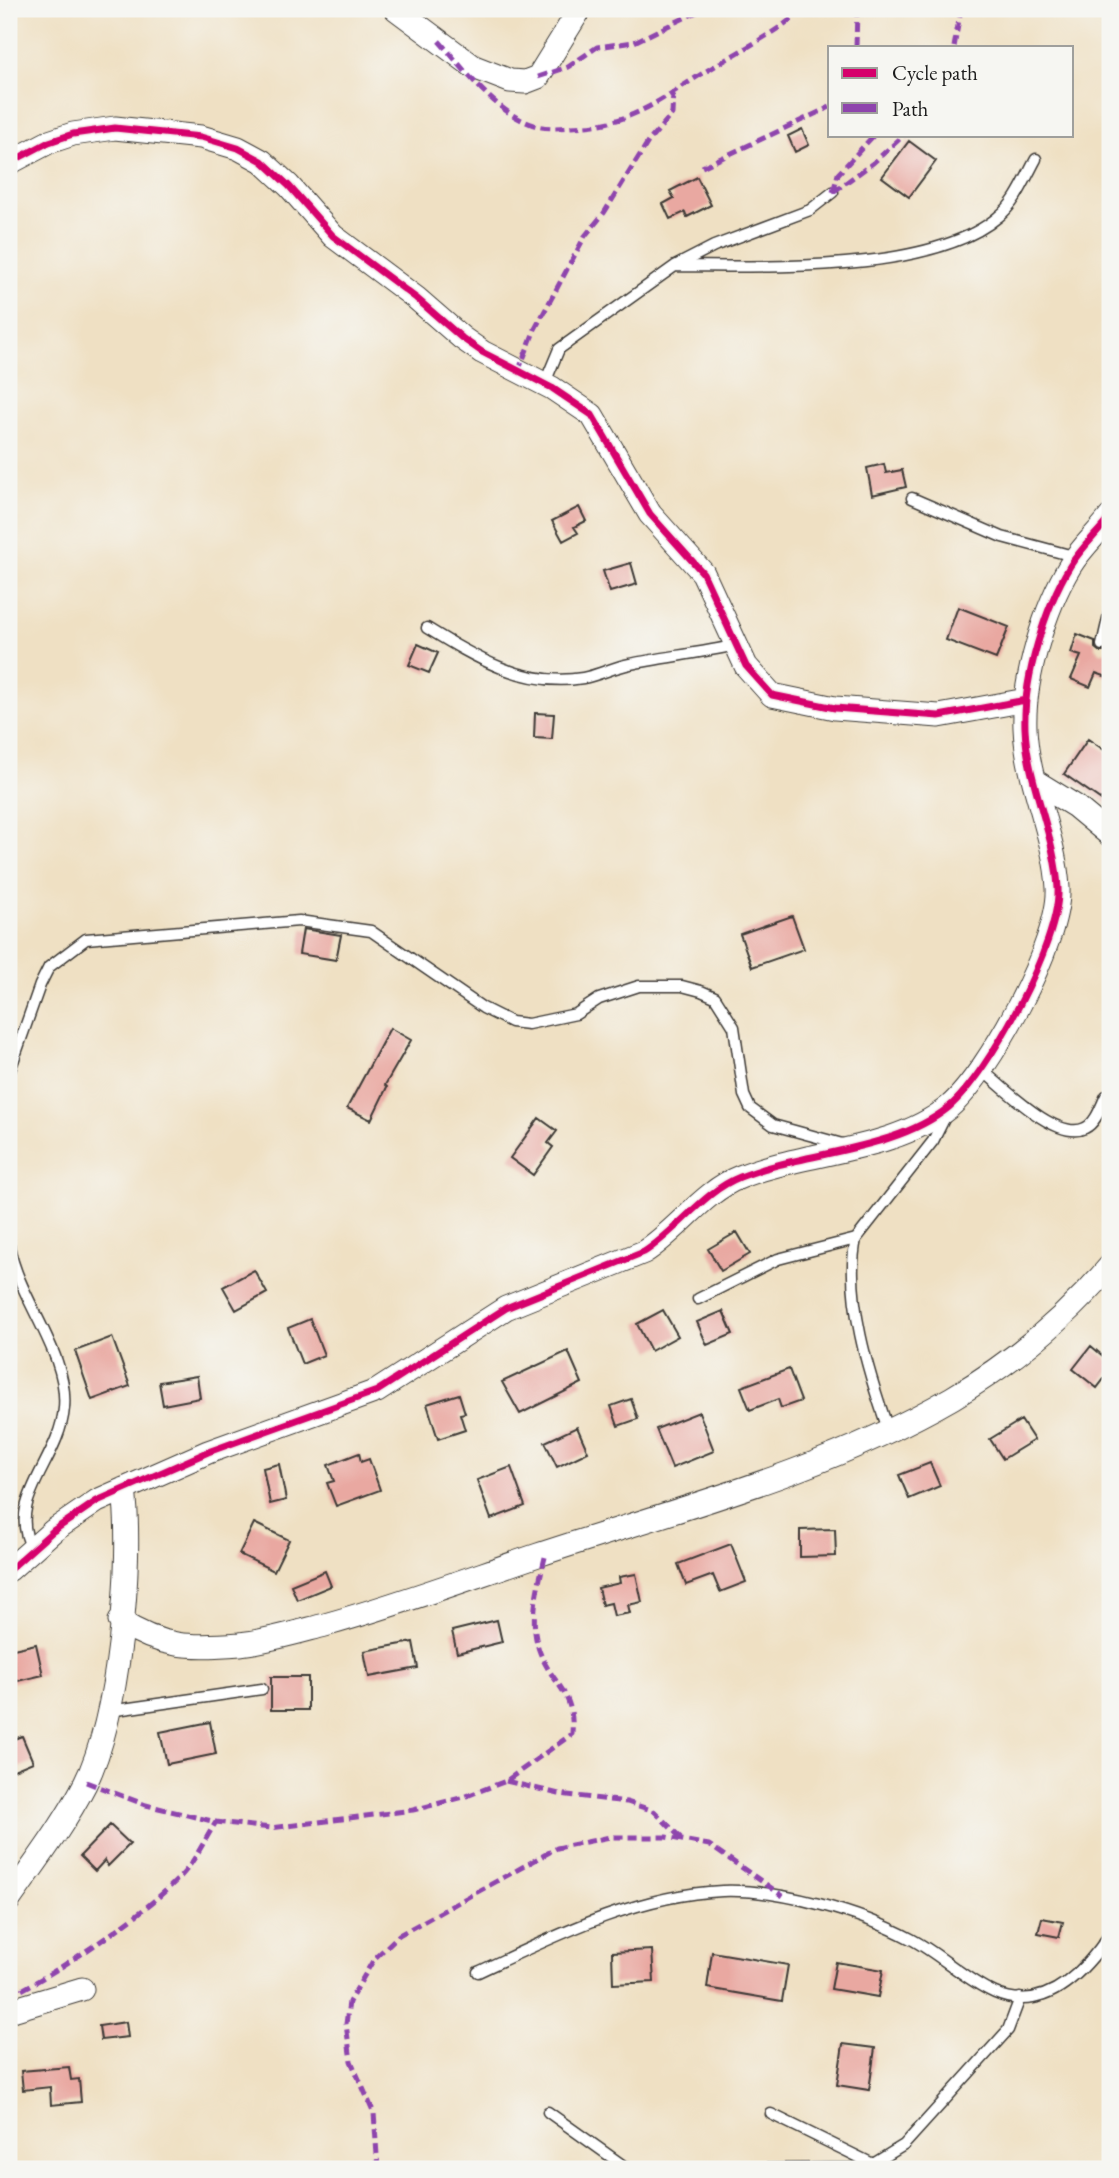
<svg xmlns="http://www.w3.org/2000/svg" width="1119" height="2178" font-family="'EB Garamond',serif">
<rect width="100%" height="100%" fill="#f6f6f2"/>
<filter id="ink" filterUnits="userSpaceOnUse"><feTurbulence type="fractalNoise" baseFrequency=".0143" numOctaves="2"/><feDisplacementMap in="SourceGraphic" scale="14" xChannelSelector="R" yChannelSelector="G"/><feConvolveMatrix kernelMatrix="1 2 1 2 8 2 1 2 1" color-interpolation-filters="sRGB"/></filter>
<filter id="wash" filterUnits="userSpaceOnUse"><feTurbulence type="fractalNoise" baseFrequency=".00686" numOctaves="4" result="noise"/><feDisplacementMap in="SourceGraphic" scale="28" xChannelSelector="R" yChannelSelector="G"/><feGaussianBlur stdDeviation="1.57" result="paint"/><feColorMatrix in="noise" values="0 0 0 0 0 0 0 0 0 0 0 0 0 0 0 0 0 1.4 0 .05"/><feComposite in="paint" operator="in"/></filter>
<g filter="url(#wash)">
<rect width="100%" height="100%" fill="#efe0c3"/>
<g id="blocks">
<path fill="#e9a8a1" d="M802 129 809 145 795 152 788 136Z
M909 141 936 161 909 197 882 177Z
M697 177 711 205 687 217 685 212 670 219 663 204 674 198 670 191Z
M884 464 886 473 902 470 906 487 872 495 867 468Z
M579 507 586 521 574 527 578 533 563 541 552 521Z
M631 563 637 584 610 592 603 571Z
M958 607 1009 627 996 659 946 640Z
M1077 634 1095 641V648L1100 652H1105L1110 646V678L1096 673 1090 687 1071 679 1081 656 1071 653Z
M418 644 438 653 429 673 409 665Z
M535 713 554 714 552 739 534 738Z
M1088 739 1110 754V806L1064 774Z
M792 916 804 949 752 967 740 934Z
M303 929 341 935 336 960 299 954Z
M390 1028 411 1040 385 1085 387 1087 371 1120 347 1108Z
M539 1118 557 1131 548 1143 553 1147 533 1175 510 1158Z
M737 1232 750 1254 721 1271 708 1249Z
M254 1270 267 1293 236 1310 223 1287Z
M663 1310 678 1336 651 1351 637 1324Z
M723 1311 733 1334 707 1345 697 1322Z
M310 1319 324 1355 302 1364 288 1328Z
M112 1337 130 1386 92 1400 75 1351Z
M1091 1346 1110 1362V1371L1097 1388 1073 1369Z
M568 1351 582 1383 520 1414 502 1382Z
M789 1369 801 1401 781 1408 778 1399 750 1410 741 1387Z
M197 1376 200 1398 163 1405 159 1382Z
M459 1394 465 1413 460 1414 465 1430 438 1439 427 1404Z
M631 1399 638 1419 618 1426 611 1406Z
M699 1412 714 1451 672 1468 656 1429Z
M1021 1420 1034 1440 1003 1459 990 1439Z
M577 1427 588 1452 557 1467 545 1442Z
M359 1453 361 1462 369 1459 380 1490 336 1506 327 1483 334 1481 328 1465Z
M930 1463 940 1486 909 1499 899 1475Z
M279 1464 286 1500 270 1504 263 1468Z
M511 1467 525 1506 491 1519 477 1480Z
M254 1523 289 1540 274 1571 239 1554Z
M835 1529 836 1556 800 1557V1530Z
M731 1544 746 1582 720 1592 713 1575 686 1585 678 1564Z
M325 1571 331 1586 297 1600 291 1585Z
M636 1574 642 1602 628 1605 630 1613 614 1616 611 1603 602 1605 598 1588 620 1583 619 1577Z
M497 1620 502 1642 457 1653 452 1631Z
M413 1642 418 1668 369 1677 364 1651Z
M36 1644 43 1675 9 1683V1650Z
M271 1677H308V1710H271Z
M210 1722 216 1754 167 1764 160 1732Z
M22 1736 33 1762 9 1772V1741Z
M110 1825 130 1844 108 1866 105 1860 95 1871 80 1856Z
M1042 1918 1063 1922 1059 1937 1038 1933Z
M652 1950 654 1982 613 1984 612 1952Z
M712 1952 788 1965 782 2001 707 1988Z
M836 1962 883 1970 878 1997 831 1989Z
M126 2022 128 2037 101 2040 99 2026Z
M843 2044 875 2048 869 2090 837 2085Z
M69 2067 71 2080 79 2079 81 2102 51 2105 50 2087 23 2090 21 2071Z"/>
</g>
</g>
<g filter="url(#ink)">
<use href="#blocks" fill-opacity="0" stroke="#3c3935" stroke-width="2"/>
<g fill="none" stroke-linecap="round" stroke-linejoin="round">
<defs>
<path id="lane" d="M675 266C762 266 930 275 998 217 1016 203 1025 179 1036 159
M544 385 559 349 675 266 714 246 810 210 833 192
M912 498 1002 537 1077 557
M427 628C474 657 525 688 583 678 599 675 614 667 630 664 665 657 701 653 736 645
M1102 645 1110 610
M982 1070C1003 1087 1057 1142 1085 1128 1096 1123 1101 1106 1106 1096
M9 1073 40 985 49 967 86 939 299 921 371 931 483 1008 511 1022 528 1024 576 1014 599 999 639 986H682L701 991 715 997 734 1027 744 1095 750 1108 773 1125 846 1145
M9 1246C19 1300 69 1354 64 1408 60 1460 5 1501 32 1548
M698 1299 778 1259 856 1239
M888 1429C869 1375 844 1296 856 1239L933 1141 946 1115
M109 1711 262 1689
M478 1972C555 1936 636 1895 722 1891 779 1889 861 1912 911 1939 940 1954 965 1980 995 1993 1045 2015 1085 1971 1110 1934
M548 2112 628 2169
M771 2114 873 2164
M743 2169 854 2168 873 2164 904 2145 1008 2030 1020 1998"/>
<path id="street" d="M396 9 474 67 510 81 525 82 538 77 580 9
M9 163 49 142 73 134 115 128 201 137 238 148 262 161 289 186 333 236 416 298 462 338 482 352 552 388 592 415 650 514 703 573 746 666 772 695 835 708 939 716 1026 700
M1036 782 1075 806 1110 835
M9 1570 53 1531 97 1501 208 1452 377 1391 506 1308 644 1252C677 1231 704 1191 740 1177 805 1151 894 1152 949 1107 989 1073 1061 941 1058 888 1055 834 1027 782 1025 728 1023 679 1045 607 1070 566 1081 548 1098 533 1110 517
M120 1621C161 1648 191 1648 240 1644 268 1641 298 1632 325 1625 397 1605 467 1579 538 1555 677 1509 824 1472 952 1398 1013 1362 1064 1320 1110 1266
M9 1900C35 1863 64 1825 85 1784 119 1717 133 1563 124 1489
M9 2011 82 1989"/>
</defs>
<use href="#lane" stroke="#3c3935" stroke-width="13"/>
<use href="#street" stroke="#3c3935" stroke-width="25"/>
<use href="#lane" stroke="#fff" stroke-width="10"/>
<use href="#street" stroke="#fff" stroke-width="23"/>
<path stroke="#8e44ad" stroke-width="5" stroke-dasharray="10 5" stroke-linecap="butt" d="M577 14 593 9
M439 41C466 71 494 112 534 125 545 129 559 128 571 127 637 125 661 97 715 66 745 48 777 32 804 9
M856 47 857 9
M954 47 961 9
M538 77 568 67 597 47 634 42 703 9
M702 167 830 107
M833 192 873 163 904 135
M833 192 838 174 874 135
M518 372 535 329 585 236 604 213 648 142 672 114 673 92
M506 1781 559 1794 627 1802 654 1811 684 1841
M86 1782 146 1805 216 1822 271 1828 413 1810 464 1797 506 1781 572 1734C575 1689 552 1686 539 1650 528 1618 539 1583 546 1553
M9 1997C63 1968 138 1920 181 1876 195 1861 205 1839 216 1822
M378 2169 374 2113 351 2061 346 2024 349 2002 374 1959 399 1935 557 1848 610 1837H666L709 1845 783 1896"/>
<defs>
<path id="cycleway" d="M9 163 49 142 73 134 115 128 201 137 238 148 262 161 289 186 333 236 416 298 462 338 482 352 552 388 592 415 650 514 703 573 746 666 772 695 835 708 939 716 1026 700
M9 1570 53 1531 97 1501 208 1452 377 1391 506 1308 644 1252C677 1231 704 1191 740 1177 805 1151 894 1152 949 1107 989 1073 1061 941 1058 888 1055 834 1027 782 1025 728 1023 679 1045 607 1070 566 1081 548 1098 533 1110 517"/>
</defs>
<use href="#cycleway" stroke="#f6f6f2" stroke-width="11"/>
<use href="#cycleway" stroke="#d6006c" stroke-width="7"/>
</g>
</g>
<rect width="1119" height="2178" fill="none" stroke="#f6f6f2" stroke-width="35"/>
<rect x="828" y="46" width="245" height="91" fill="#f6f6f2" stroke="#9f9f9c" stroke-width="2"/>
<rect x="842" y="68" width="35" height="10" fill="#d6006c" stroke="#9f9f9c" stroke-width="2"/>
<text x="892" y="80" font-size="21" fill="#1c1c1c">Cycle path</text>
<rect x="842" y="103" width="35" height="10" fill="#8e44ad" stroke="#9f9f9c" stroke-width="2"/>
<text x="892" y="116" font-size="21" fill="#1c1c1c">Path</text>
</svg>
